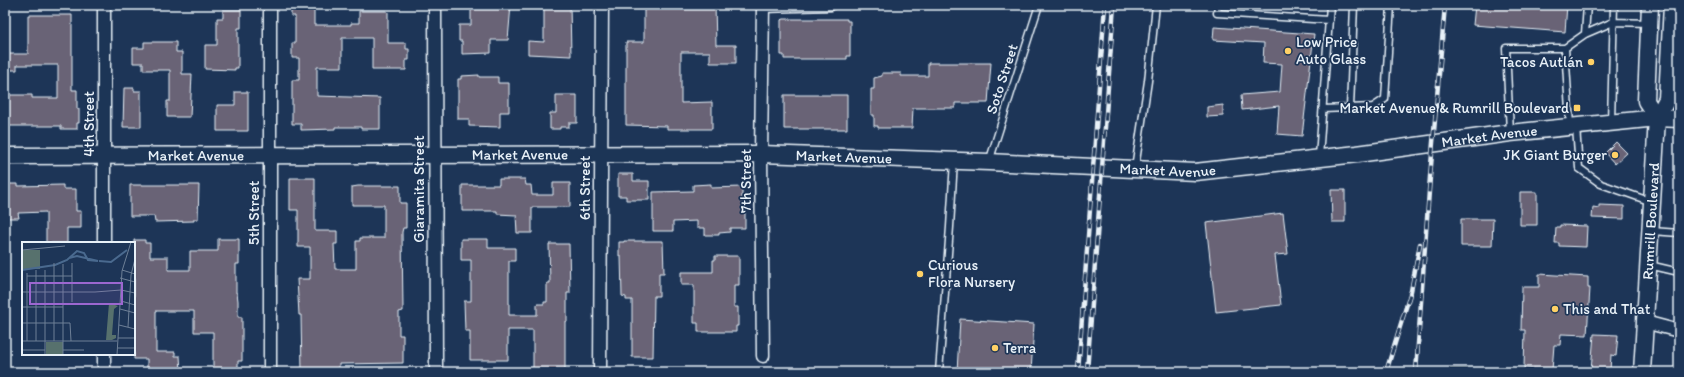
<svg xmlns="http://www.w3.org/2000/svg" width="1684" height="377" font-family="Itim,sans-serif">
<rect width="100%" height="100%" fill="#1d3557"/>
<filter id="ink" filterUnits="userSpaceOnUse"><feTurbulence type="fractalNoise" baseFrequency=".025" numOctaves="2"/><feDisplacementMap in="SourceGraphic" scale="8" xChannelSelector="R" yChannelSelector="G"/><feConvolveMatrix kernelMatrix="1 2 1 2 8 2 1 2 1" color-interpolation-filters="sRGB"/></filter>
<g filter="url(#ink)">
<path fill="#57716d" stroke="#a0b1b2" d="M1450 369H1498L1541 372H1449Z"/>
<path fill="#696476" stroke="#e8f1f8" d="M291 5H314V25H351V23H359V11H387L388 12V43H406V49H409V60H406V70H372V38H342V67H317V96L380 98V129H361V127H335V129L301 130V124H292V80H299V58H292V43H295V16H291Z
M471 5H511L508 40H491V53L462 54V41H459V25H471Z
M544 5H570L571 56 528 54V41L544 42Z
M644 5H715L716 45H736V63H710V52H681V103L712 102V129H667V126L626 125V42H644Z
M1475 5H1567L1565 32 1473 25Z
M223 10H241V28H238V68H235V70L205 69V45H217V18H223Z
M28 15H72V90H77V109H79V123H77V129H61V126H5V95H32V98H58V65H17V70H5V54H28Z
M784 19H847V21H850V56H847V59H784V55H781V20Z
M1214 27 1314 34 1302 136 1277 134 1279 106 1242 110 1241 95 1280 92 1282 64 1263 63 1264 43 1213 40Z
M144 42H176V52H182V74H192L190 117H167V101H170V70H143V63H133V48H144Z
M928 63H991L988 103H955V108H913L912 128H878V126H874V115H871V89H874V78L882 76V73H901V76H928Z
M479 75V77H498V83H509V112H500V127L469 126V119H458V79H461V76Z
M124 88H134V91H141V127H123Z
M235 92H248V131H217V105H235Z
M556 95H577V123H569V127H560V129H550V113H556Z
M784 95H847V129H784Z
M1223 105V116L1207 117V107Z
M1616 142 1627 153 1615 164 1605 153Z
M618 174H633V181H649V200H626V196H618Z
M290 178H315V231H337V244H334L335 269H356V241H360V238H384V205H352V187L358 186H400V203H406V228H403L402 232 403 311 399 312V335H403V363L339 364V372H302L301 315H299L297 279H310V247H298V210H290Z
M499 179H525L526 185H531L532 195H553V183H570V207H532V233H517L516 215 497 214V211H462V185H499Z
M5 184H18V186L63 185V189H76V211H81V228H67V243H46V212L18 213 19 218H5Z
M711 184V188L742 187V201H745V228H730V232L719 233V235H705V228H697V221L673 222V231H653V192L693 191V185Z
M130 185H199L198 219H194V221L155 222 154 216H130Z
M1331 190H1345V222H1332Z
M1520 192H1537V225H1520Z
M1599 205 1624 206V219L1592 218 1593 207 1599 208Z
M1283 213 1288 254 1275 255 1281 305 1216 312 1206 223Z
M1461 219H1493L1492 246H1461Z
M1560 225 1587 226 1586 247 1559 246V243H1555L1556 227H1560Z
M218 239H239V264H236V293H237L238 301V317H242V361H238V372H213V332H194V311H156V352H175V356H180L181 372H147V359H134V240H145V243H150V257H168V270H190V251H218Z
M461 239H488V248H515V261H509V315H537V304H544V302H547V283H550L549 244H569L570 293H567V322H565V372H533V330H508V360H470V331H465L464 301H471V260H461Z
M624 241H663L664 273H659V296H654L653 357H632V300H626V297L622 296 621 256H619V242H624Z
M715 256H739V285H734V307H738V326H736V332H698V323H694V285H681V272H713V260H715Z
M1539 274 1588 277V288H1590L1587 335 1561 334 1560 345H1554L1552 370 1524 368 1525 330H1521L1522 287H1539Z
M960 319 1034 324 1031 372H957Z
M1594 334 1618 335 1616 356 1611 355 1610 371 1591 370Z"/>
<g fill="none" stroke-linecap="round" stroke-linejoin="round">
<defs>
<path id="lane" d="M1218 5 1217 13 1329 20
M763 9 831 7V5
M1585 34 1587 5
M1565 48 1570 126
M1350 108 1354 5
M1323 109 1373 107 1385 99 1391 5
M1611 122 1614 5
M1576 127 1579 168 1601 184 1652 202
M1510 132 1506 48H1565L1585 34 1613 22 1649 23
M1319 157 1330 5
M989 162 1039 5
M1135 168 1148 81 1156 5
M1652 231 1679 233
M1649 265 1679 272
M939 372 950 227 954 161"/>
<path id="street" d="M104 5V243
M435 5 436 372
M1645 322 1679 331
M763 356 761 154 763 5
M104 372V354
M270 372V5
M600 372 602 5"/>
<g id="secondary">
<path d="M1650 5 1646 101 1657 118"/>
<path id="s1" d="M5 156 761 154 989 162 1195 172 1357 154 1510 133 1657 118 1679 119"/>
<path id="s2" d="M1642 372 1657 118 1667 99 1672 5"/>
</g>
</defs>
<use href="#lane" stroke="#e8f1f8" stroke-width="9"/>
<use href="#street" stroke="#e8f1f8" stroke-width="15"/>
<use href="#secondary" stroke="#e8f1f8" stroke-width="19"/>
<use href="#lane" stroke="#1d3557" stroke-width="6"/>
<use href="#street" stroke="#1d3557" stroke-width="12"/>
<use href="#secondary" stroke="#1d3557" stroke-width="16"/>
<defs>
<path id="rail" d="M1078 372 1105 5
M1087 372 1114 5
M1386 372 1411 291 1420 244
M1416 372 1430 177 1445 5"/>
</defs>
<use href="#rail" stroke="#e8f1f8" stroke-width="4.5"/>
<use href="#rail" stroke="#1d3557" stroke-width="3" stroke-dasharray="9" stroke-linecap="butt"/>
</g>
</g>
<g fill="#ffd166" stroke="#1d3557" stroke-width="1.5">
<circle cx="1288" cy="51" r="4"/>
<circle cx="1591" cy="62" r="4"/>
<rect x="1573" y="104" width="8" height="8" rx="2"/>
<circle cx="1615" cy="155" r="4"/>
<circle cx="920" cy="274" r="4"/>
<circle cx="1555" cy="309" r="4"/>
<circle cx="995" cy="348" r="4"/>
</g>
<g text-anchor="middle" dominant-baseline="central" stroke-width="3.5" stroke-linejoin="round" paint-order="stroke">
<g font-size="15" fill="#e8f1f8" stroke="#1d3557" text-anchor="start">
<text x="1296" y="42">Low Price<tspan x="1296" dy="17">Auto Glass</tspan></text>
<text x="1583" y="62" text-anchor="end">Tacos Autlán</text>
<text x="1569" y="108" text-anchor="end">Market Avenue &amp; Rumrill Boulevard</text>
<text x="1607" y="155" text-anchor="end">JK Giant Burger</text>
<text x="928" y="265">Curious<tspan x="928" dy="17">Flora Nursery</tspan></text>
<text x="1563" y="309">This and That</text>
<text x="1003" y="348">Terra</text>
</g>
<g font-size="15" fill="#e8f1f8" stroke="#1d3557">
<text transform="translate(1002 79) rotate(-72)">Soto Street</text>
<text transform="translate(89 124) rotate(-90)">4th Street</text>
<text stroke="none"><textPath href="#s1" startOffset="1487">Market Avenue</textPath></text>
<text stroke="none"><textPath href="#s1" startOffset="515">Market Avenue</textPath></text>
<text stroke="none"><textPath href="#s1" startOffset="191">Market Avenue</textPath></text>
<text stroke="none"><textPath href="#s1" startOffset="839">Market Avenue</textPath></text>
<text stroke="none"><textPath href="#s1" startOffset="1163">Market Avenue</textPath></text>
<text transform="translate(746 181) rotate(-90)">7th Street</text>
<text transform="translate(585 188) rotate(-90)">6th Street</text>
<text transform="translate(419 189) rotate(-90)">Giaramita Street</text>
<text transform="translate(254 213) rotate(-90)">5th Street</text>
<text stroke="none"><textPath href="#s2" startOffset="151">Rumrill Boulevard</textPath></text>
</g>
</g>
<g transform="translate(22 242)">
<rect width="113" height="113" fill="#1d3557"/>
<path d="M0 8H18V27H0ZM87 61 96 64 92 67 90 93H94V96L90 98H84ZM24 100H41V113H24Z" fill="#57716d"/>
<path fill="none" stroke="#4a6a8f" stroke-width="2" d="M47 16 55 14 76 19M77 19 89 20 105 8M0 28 33 23 45 18 55 9 62 11 66 18 76 19"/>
<path fill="none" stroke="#6e8097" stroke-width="1" d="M0 8 43 4M32 21V99M41 22V113M14 28V99M100 28 113 32M5 34H50M98 36 113 40M0 50H73L99 48 113 51M99 59 113 63M50 60V21M0 65H41M98 67 113 71M0 81H48L49 99M97 83 113 87M106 85 109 33 113 17M96 96H113M0 99H95M5 99V31M95 106H113M0 108H23M41 108H62M23 113V28M95 113 100 29 109 0"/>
<path fill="#9c67d0" fill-opacity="0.15" stroke="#9c67d0" stroke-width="2" d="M8 41H100V62H8Z"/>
<rect width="113" height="113" fill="none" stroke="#e8f1f8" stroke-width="2"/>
</g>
<rect width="1684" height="377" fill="none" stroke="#1d3557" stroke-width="20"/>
<rect x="10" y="10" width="1664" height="357" fill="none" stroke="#e8f1f8" stroke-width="1.5" filter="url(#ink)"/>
</svg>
